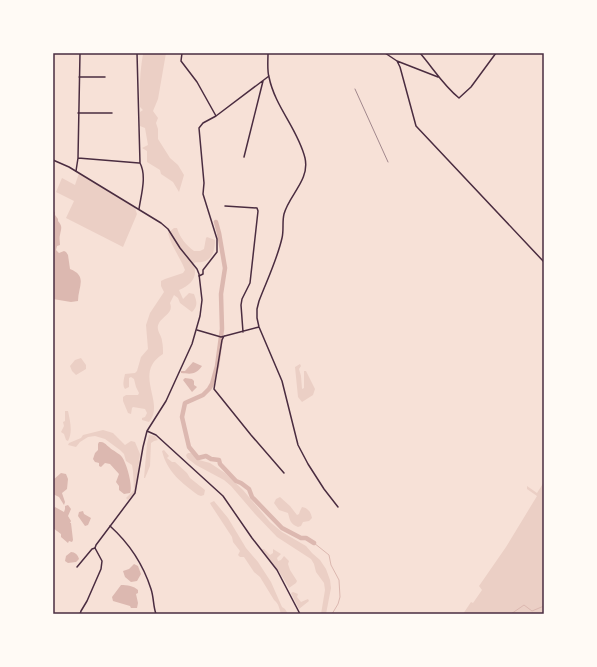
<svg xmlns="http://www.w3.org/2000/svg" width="597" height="667" font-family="Ubuntu,sans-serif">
<rect width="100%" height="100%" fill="#f7e1d7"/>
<path fill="#ebcfc5" d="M145 53H166L158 99 153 111 158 118 156 123 158 129V139L170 158 178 165 184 175 179 192 173 182 161 174 160 170 147 162V151L142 148 148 145 145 128 140 126V112L143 110 140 107C139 90 140 71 143 54Z
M79 173 135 208 137 214 123 247 66 218 74 201 56 192 62 178 75 185Z
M174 228H177C180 238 186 245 194 251H200L204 249 206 238 207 237 215 240C215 249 213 260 202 262 198 263 196 261 193 264 199 276 191 285 179 290L183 299 189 293 194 294C197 302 198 306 192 312L180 303 178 298 174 295 170 303C174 313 163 316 159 323 155 330 162 335 162 341 163 345 163 350 163 354 132 373 166 403 149 422L142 420V418L145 417 147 413 145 409 133 407 132 408 131 414 128 413 123 401V397L126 395H138L139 393 136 387 134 379 131 377 129 378V387L125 389C122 385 124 379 125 374L135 373 137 371 141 357 148 349 146 325 150 313 164 292 161 286V281L165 279 183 273 185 270C180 257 171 246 168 233Z
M81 358 86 365V369L76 375 72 371 70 366 75 360Z
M300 364 301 366 299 369 301 376 302 389 304 388V371H306L315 389 313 395 302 402 298 397 295 367Z
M65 411H68C70 421 73 432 68 441L66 440 64 434 61 432 64 426 63 422 65 421Z
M103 430 113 433 125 445 131 441 135 442 140 454 136 488 134 493 128 500 126 498 134 490 133 471 132 465 126 461 124 454 120 450 105 439 95 436 88 437 80 442 76 447 68 445 69 443 81 438 83 435Z
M149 435 155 436 158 440 154 441 151 443 150 466 145 478H144L147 444Z
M164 450 169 456 167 458 172 462H175L187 473 190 478 205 490 204 495 201 496 198 495C182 483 167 472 162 451Z
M188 453H191L199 460 210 463 225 473 243 490 270 522 282 532 306 546 312 553 320 560 326 569 330 580 331 588 326 614H321L325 590 324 583 316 572 314 564 311 559 277 537 255 514 231 486 224 480 196 465 187 458 186 455Z
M544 482V614H463L471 602 473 603 482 590 479 586 506 547 537 496 527 489V486L537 493Z
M280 497 290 506 297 515 299 514 300 511 302 507C308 508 311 512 312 518L309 521 303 522 301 526 298 527C290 524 290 520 288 513L279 510 274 503 276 499Z
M214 501 228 518 246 548 258 562 271 582 282 607 285 609 288 614H281C279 608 279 604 274 600L260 577 254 572 244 557H240L238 555 240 551 233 542 232 537 211 505 210 503Z
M262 549H264L270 555 273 553V549L281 554 277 558 278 561 281 560 284 556 289 561 288 564 290 570 297 581 296 583 289 588 280 573Z
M293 592 298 594 297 597 301 602 308 599 309 601 299 609 291 593Z"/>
<path fill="#dcb8b0" d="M53 211 55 212V215L58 219V221C63 227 61 228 60 235 59 238 60 242 60 245L57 246 56 250 59 253 64 251 66 252 68 255 70 269C88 276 78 287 78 301L71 302 53 299Z
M193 362 202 366C196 375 191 374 181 373V371H185Z
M185 378 192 379 194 381V385L197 387 192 392 183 380Z
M99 442C105 442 105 444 109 447 113 451 119 453 122 457 127 464 133 486 130 493L124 494 119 490V486L116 482 119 474 110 464 105 463 101 467 99 466V463L95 462 93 459 95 453 98 450V444Z
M61 473 66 474 68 479 67 489 62 493 65 502 64 505 59 497 53 494V480Z
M68 505 71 509 68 516 71 521 70 523H71L73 540 72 542 69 541 68 543 61 537V534L53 528V510L55 507 64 512 65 509V506Z
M83 511 84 514 91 518 88 525 85 526 78 516 79 512Z
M71 552C75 552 78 555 79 559L76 562 68 563 65 561 66 556Z
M134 564 138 566 141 574 137 581 131 582 125 577 123 571 129 569Z
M121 585C127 585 134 586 138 590V593L136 594 138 603 137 608H131L130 606 113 601 112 597Z"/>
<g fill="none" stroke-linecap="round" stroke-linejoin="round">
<path stroke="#dcb8b0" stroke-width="1" d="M314 543 329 555 331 565 339 580 340 597 338 604 332 614
M511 614 524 605 532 611 544 606"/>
<path stroke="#dcb8b0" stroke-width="4.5" d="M216 222 219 233 225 268 221 294 222 329 217 366 212 384 209 389 203 395 185 403 182 417 185 430 189 447 198 458 206 456 211 459 219 460 220 464 236 481 241 483 249 489 252 497 282 528 301 538H306L314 543"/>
<path stroke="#4a2c40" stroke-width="0.5" d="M355 89 388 162"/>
<path stroke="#4a2c40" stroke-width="1.5" d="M137 53 140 163C147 176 141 195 139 209
M182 53 181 61 197 82 216 116
M268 53C268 61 267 70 269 77 275 107 298 129 305 158 310 180 289 195 284 214 282 222 284 230 282 238 277 260 267 280 259 301L257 309V318L259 327 282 381 298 445 308 464 324 489 338 507
M385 53 397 61 400 67 416 126 544 262
M420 53C433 68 443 85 459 98L471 87 496 53
M397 61 438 77
M79 77H105
M78 113H112
M244 157 263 81
M78 158 139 163
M76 171 78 158 80 53
M225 206 257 208 258 211 250 283 242 299 241 305 243 332
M199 276 203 274V270L217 252V239L203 194 204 183 199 128 203 123 216 116 269 76
M197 330 221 337 259 327
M224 336 222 340 214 389 251 435 284 473
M110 526C130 544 143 564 151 589 154 598 153 606 156 614
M77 567 92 549 95 548"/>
<path stroke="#4a2c40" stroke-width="1.5" d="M53 160 69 167 161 223 168 229 180 248 197 269 199 274 202 300 200 316 192 344 166 401 147 431 156 435 223 496 252 538 277 570 300 614
M80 614 81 611 87 601 101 569 102 561 95 548 96 545 135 493 143 447 147 431"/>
</g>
<rect width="597" height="667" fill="none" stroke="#fffaf5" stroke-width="108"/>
<rect x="54" y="54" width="489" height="559" fill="none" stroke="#4a2c40" stroke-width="1.5"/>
</svg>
